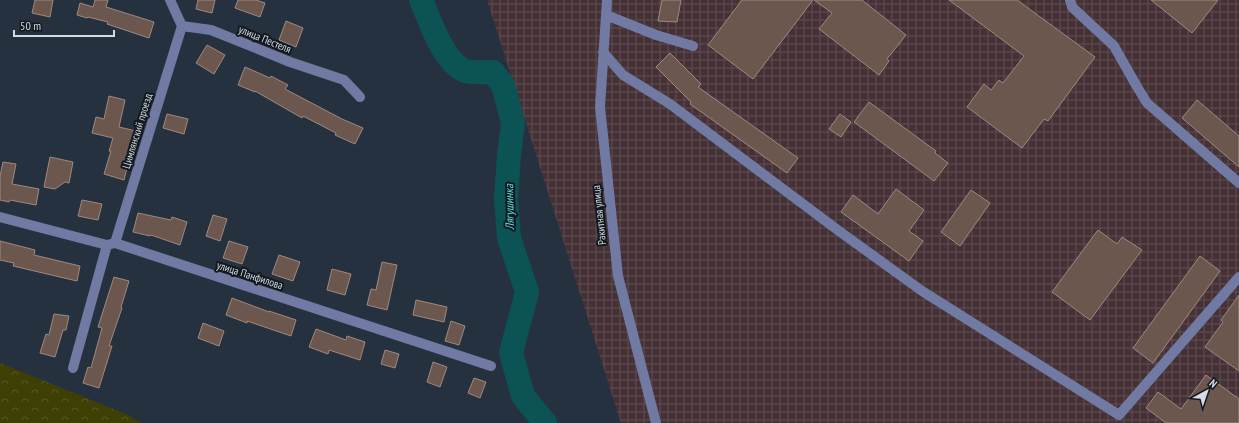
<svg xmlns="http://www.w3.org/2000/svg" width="1239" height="423" font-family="'PT Sans Narrow',sans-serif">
<defs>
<pattern id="industrial-grid" width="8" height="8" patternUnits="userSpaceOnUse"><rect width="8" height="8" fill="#453136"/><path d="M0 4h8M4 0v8" fill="none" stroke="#5f4e53"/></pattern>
<pattern id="forest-crowns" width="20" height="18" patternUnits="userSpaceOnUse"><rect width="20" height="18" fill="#3d3f04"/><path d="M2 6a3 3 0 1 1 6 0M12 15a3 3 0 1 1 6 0" fill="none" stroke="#585a28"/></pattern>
</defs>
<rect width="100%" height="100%" fill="#263140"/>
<path fill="url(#industrial-grid)" d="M487 0H1239V423H621Z"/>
<path fill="url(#forest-crowns)" d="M0 363 126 414 141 423H0Z"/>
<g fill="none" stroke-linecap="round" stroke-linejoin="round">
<path stroke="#0b5354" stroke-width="24" d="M421 0C430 20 443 62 465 71 471 73 486 72 493 72L503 85 513 123 509 155 506 199 509 238 527 292 511 353 523 396 545 423"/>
</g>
<path fill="#6c574e" stroke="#9f897e" d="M35 0H53L50 17 32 13Z
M95 0H108L106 7 154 22 149 38 107 24 108 22 88 17 87 18 77 15 80 3 93 7Z
M198 0H215L212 13 196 9Z
M238 0H256L265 3 260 17 235 8Z
M662 0H681L677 22 658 21Z
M742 0H813L753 79 708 45Z
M814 0H862L906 35 887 59 889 61 879 75 819 29 832 13Z
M949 0H1017L1095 57 1048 121 1044 119 1022 148 967 107 984 84 991 90 999 80 1003 83 1024 56Z
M1151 0H1218L1192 33Z
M286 21 303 28 296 47 279 40Z
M207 45 225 55 214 74 196 63Z
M670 53 701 84 698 87 798 158 787 173 690 104 691 102 656 67Z
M245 67 270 78 271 76 288 85 285 89 342 119 363 128 355 144 335 135 336 133 303 116 302 118 255 91V92L238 85Z
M109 96 125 100 119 127 136 131 124 180 104 174 111 151H109L113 138 92 133 96 117 104 119Z
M1197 100 1239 136V167L1182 118Z
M869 102 936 151 935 153 948 163 934 181 854 122Z
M167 114 188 119 184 134 163 128Z
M840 114 851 122 841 137 829 129Z
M50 157 73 162 69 183 65 182 55 189 44 187Z
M3 162 16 164 12 184 39 189 36 205 10 200 9 202 0 200V176Z
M896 189 924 210 909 231 923 241 909 261 841 212 853 195 878 214Z
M971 190 990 203 960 246 941 232Z
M82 200 102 204 98 220 78 216Z
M138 213 171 220 172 217 187 222 180 245 151 235 150 236 133 232Z
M213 215 227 219 220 241 206 236Z
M1098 230 1117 244 1122 237 1142 250 1090 320 1052 292Z
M0 241 35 250 34 255 80 266 77 281 13 266 14 263 0 260Z
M229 241 248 247 242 264 223 258Z
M279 255 300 262 293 281 272 274Z
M1200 256 1220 271 1153 363 1133 348Z
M382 262 397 265 387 310 367 305 371 289 376 290Z
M332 269 351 274 345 295 327 290Z
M114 277 129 281 121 307 122 308 109 346H112L99 388 83 383 88 367 91 368 102 328 98 327Z
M1239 295V371L1205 347 1223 322 1221 320Z
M232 298 269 312V311L296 320 291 336 247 321V323L226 315Z
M416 300 447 307 444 322 413 315Z
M54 314 69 316 66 330H63L55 357 40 353 46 334 49 335Z
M451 321 465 326 459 345 445 341Z
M203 323 224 331 219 346 198 338Z
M316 329 346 340 347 336 365 342 360 360 329 350 328 354 309 347Z
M385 350 399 354 395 368 381 364Z
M433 362 447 367 440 387 427 382Z
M1206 375 1239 399V423H1166L1146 408 1158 392 1181 409Z
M474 378 486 382 480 398 468 393Z"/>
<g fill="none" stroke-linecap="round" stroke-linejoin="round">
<path stroke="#707aa2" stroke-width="10" d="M170 0 182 26 211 30 290 62 344 80 360 97
M607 0 600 107 618 276 656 423
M1070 0 1072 7 1114 46 1136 85 1147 103 1239 183
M606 15 656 35 693 46
M603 52 623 75 670 104 839 231 922 291 1119 415 1239 277
M0 217 107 245 115 243 491 366
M115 243 182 26
M73 368 107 245"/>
</g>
<g text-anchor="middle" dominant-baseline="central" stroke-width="4" stroke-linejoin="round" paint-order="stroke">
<g font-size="11" fill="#d3dbe5" stroke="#13181f">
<text transform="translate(265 39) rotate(22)">улица Пестеля</text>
<text transform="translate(137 131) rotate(-73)">Цимлянский проезд</text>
<text transform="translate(599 215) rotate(-96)">Ракитная улица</text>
<text transform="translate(250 275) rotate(18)">улица Панфилова</text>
</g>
<g font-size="12" font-style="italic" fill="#5fdddf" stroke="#13181f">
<text transform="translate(509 207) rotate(-91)">Лягушинка</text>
</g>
</g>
<g transform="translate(1207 391) rotate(40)" stroke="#13181f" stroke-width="3" paint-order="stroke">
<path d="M0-3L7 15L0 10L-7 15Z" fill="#d3dbe5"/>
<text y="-6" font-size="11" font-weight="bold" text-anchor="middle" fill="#d3dbe5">N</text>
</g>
<path d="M14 30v6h100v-6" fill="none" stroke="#d3dbe5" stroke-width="2"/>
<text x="20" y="30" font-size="12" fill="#d3dbe5" stroke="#13181f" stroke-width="3" paint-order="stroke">50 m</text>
</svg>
